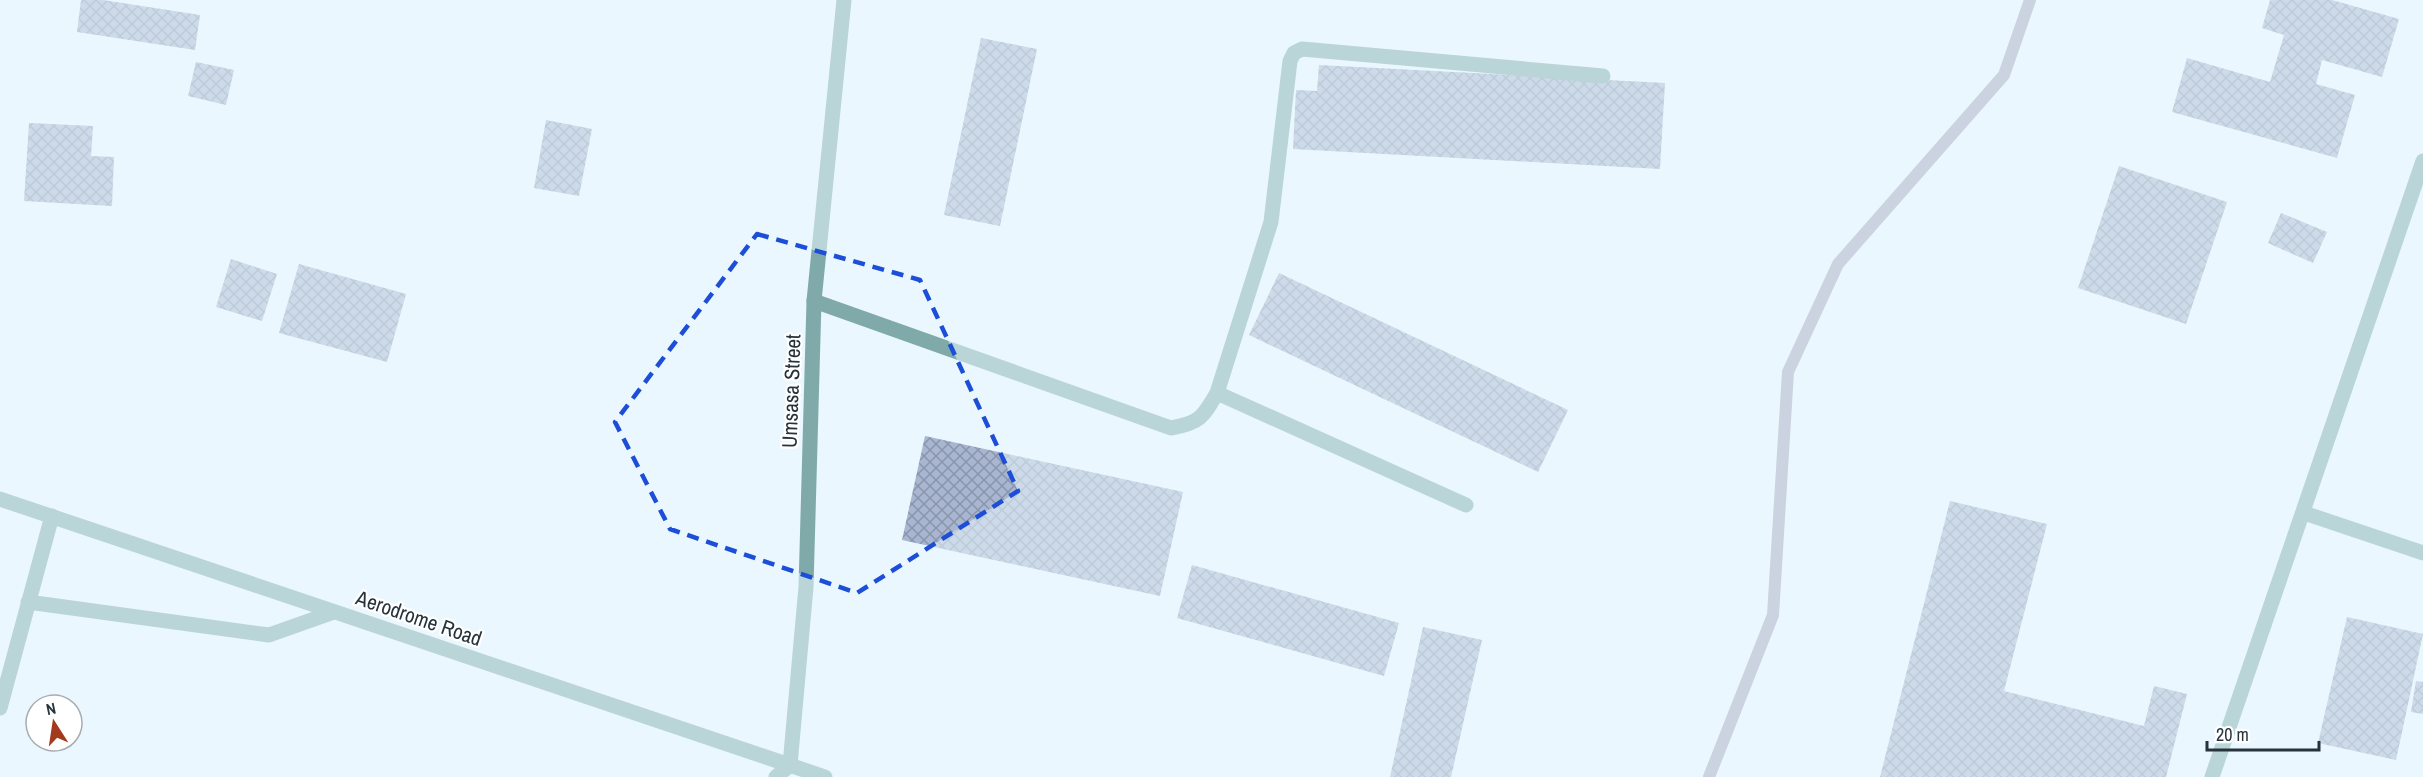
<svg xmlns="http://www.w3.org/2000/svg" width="2423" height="777" font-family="'Archivo Narrow',sans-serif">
<defs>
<pattern id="building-cross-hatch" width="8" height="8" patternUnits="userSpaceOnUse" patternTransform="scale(1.5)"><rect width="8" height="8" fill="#a8b6d1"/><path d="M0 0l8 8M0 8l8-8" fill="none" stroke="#8995ab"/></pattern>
</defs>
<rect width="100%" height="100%" fill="#eaf7fe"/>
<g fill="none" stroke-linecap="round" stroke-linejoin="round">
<path stroke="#a6a5bc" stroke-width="12" d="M1709 777 1773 615 1788 372 1838 264 2004 75 2030 0"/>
</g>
<path fill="url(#building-cross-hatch)" d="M81 0H103L200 15 195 50 77 32Z
M2270 0H2332L2399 19 2382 77 2322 60 2316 84 2355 95 2337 158 2172 112 2187 58 2270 82 2284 35 2262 28Z
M981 38 1037 49 1000 226 944 215Z
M196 62 234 70 226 105 188 96Z
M1319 65 1665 83 1660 169 1293 149 1296 90 1317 91Z
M546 120 592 129 579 196 534 188Z
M29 123 93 126 91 156 114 157 112 206 24 201Z
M2119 166 2227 202 2186 324 2078 288Z
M2281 213 2327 232 2313 263 2268 243Z
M231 259 277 274 262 321 216 307Z
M299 264 406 294 387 362 279 333Z
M1279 273 1568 410 1538 472 1249 335Z
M925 436 1183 492 1160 596 902 540Z
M1950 501 2047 524 2004 691 2144 726 2154 686 2187 694 2166 777H1880Z
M1192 565 1399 623 1384 676 1177 618Z
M2347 617 2423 634 2396 760 2318 743Z
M1423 627 1482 640 1451 777H1390Z
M2416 681 2423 682V714L2411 712Z"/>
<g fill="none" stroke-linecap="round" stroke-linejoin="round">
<path stroke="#80aaaa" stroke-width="15" d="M814 301 1171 428C1200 423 1203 417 1217 393L1271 222 1290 61 1294 53 1302 49 1603 76
M1217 393 1466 505
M28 602 269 635 334 612
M0 708 52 516"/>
<path stroke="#80aaaa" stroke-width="15" d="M2304 513 2423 553
M776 777 790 765 806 587 814 301 844 0
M2212 777 2423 161"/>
<path stroke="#80aaaa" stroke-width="15" d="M0 499 825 777"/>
</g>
<path d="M0 0H2423V777H0ZM757 234 920 280 1018 491 857 593 670 529 615 422Z" fill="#eaf7fe" fill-opacity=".55" fill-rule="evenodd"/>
<path fill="none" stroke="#1d4ed8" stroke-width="4.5" stroke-dasharray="12 8" stroke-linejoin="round" d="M757 234 920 280 1018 491 857 593 670 529 615 422Z"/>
<g text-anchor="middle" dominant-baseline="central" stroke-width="4.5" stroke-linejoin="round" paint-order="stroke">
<g font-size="21" fill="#26333a" stroke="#fff">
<text transform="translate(791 391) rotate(-88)">Umsasa Street</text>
<text transform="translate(419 618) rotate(19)">Aerodrome Road</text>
</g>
</g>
<g transform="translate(54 723) rotate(348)"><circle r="28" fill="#ffffff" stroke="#a8adb0" stroke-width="1.5"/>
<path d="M0-4.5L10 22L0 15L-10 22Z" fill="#a23a1d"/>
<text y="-9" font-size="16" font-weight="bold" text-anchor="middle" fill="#26333a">N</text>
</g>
<path d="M2207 741v9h112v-9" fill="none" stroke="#26333a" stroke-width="3"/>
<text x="2216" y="741" font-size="18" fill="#26333a" stroke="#ffffff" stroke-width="4.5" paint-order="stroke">20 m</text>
</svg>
